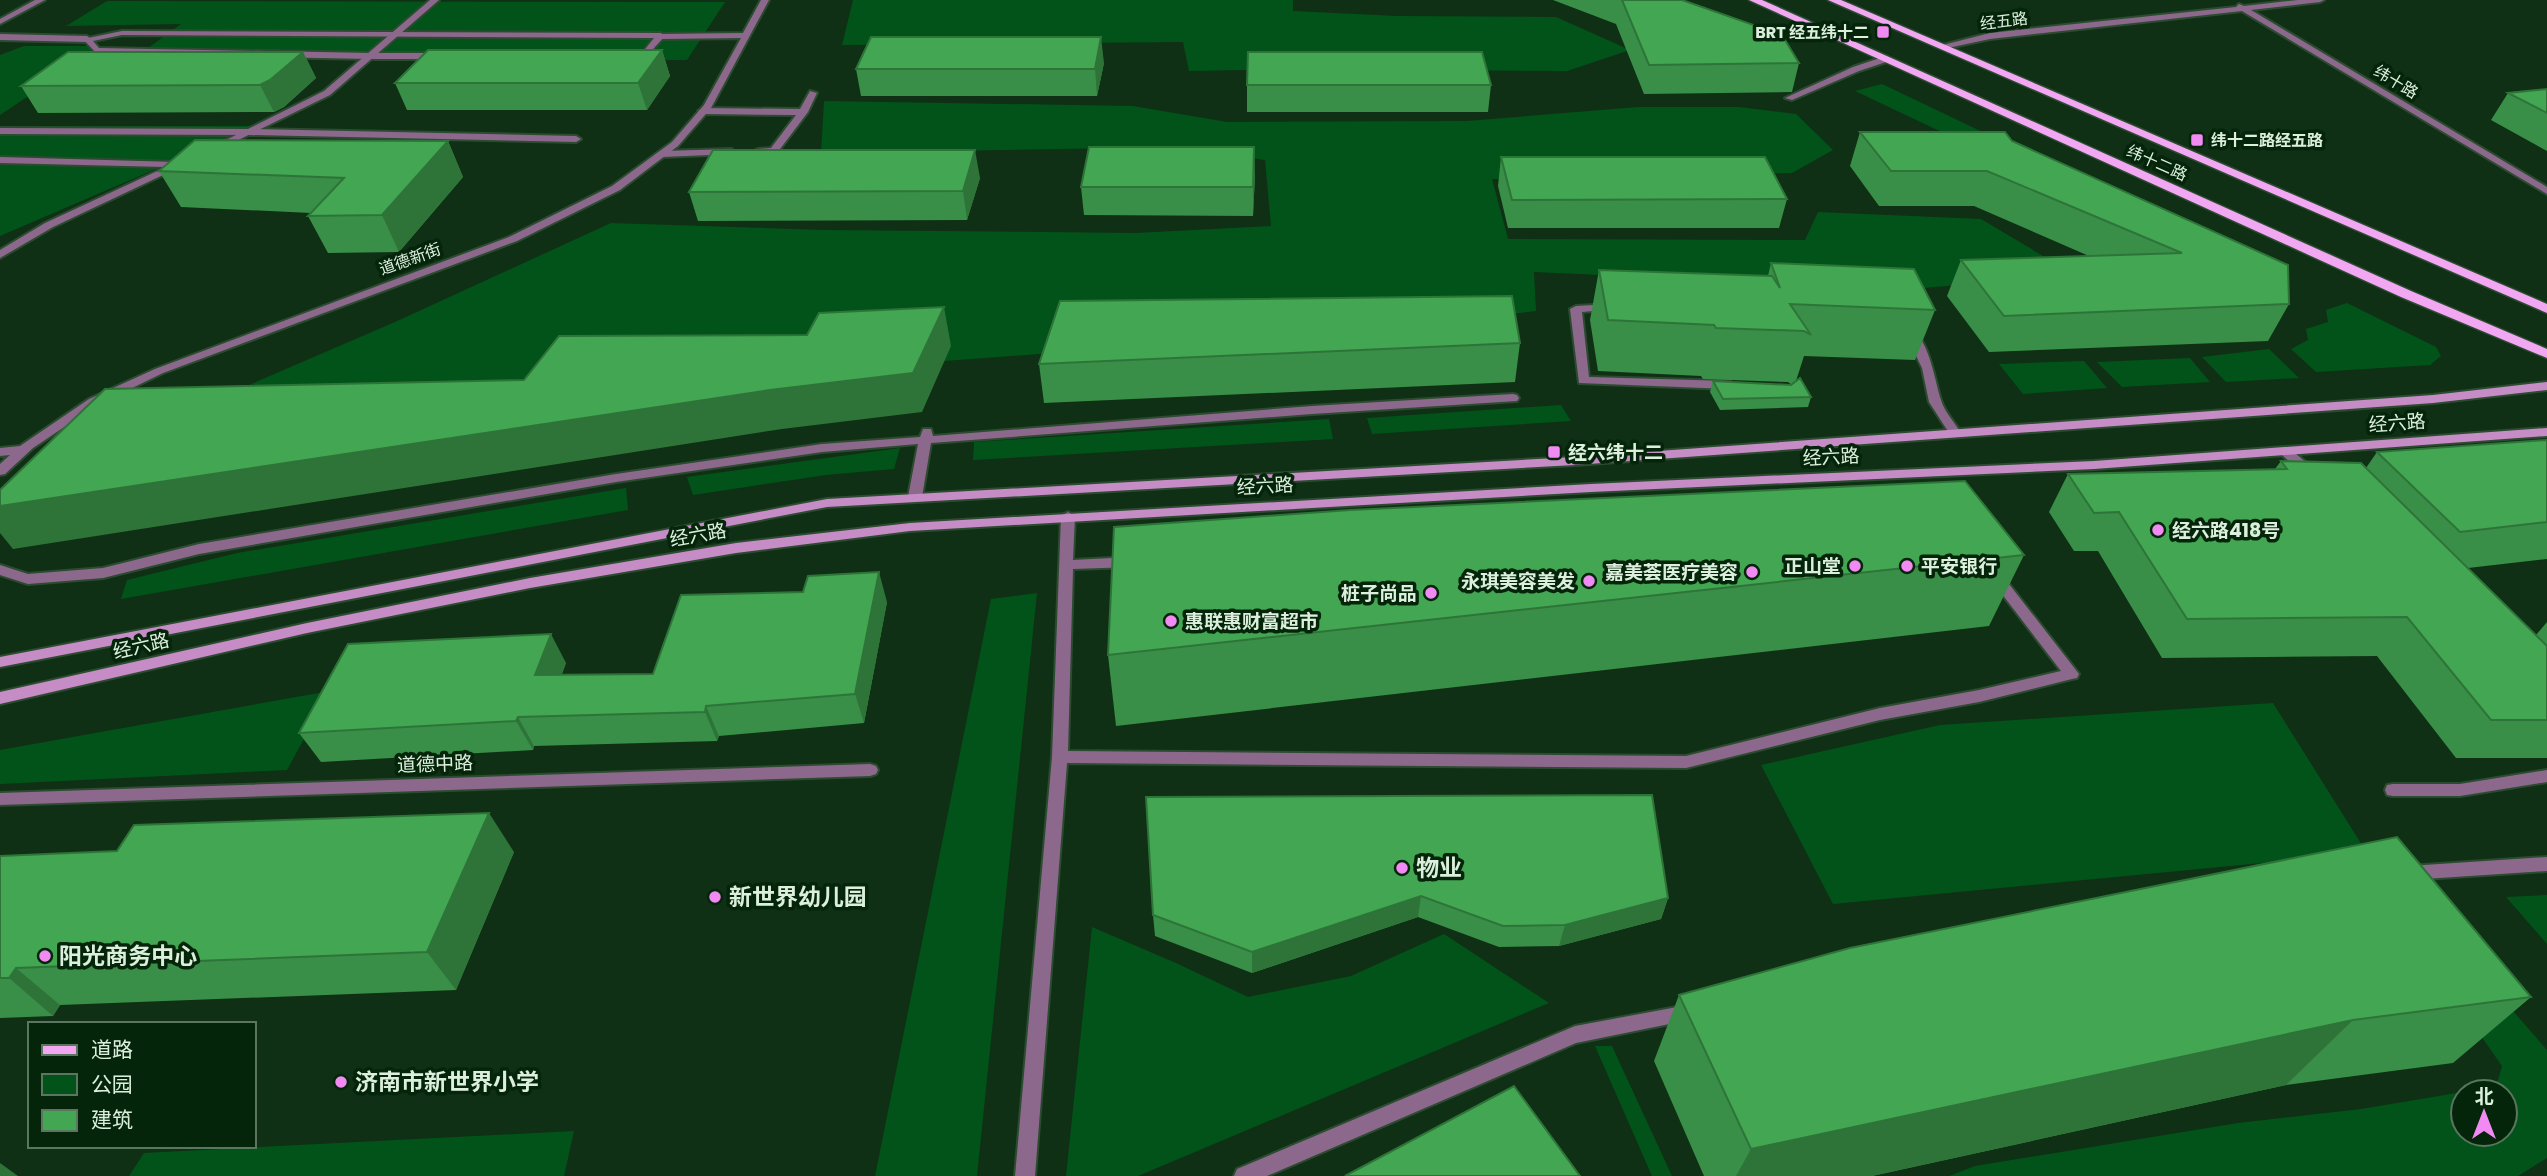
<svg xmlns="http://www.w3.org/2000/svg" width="2547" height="1176" font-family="Poppins,'Noto Sans SC',sans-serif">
<rect width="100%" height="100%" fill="#0f3014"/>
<path fill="#025319" d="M853 0H1293V11L1397 16 1556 17 1630 50 1567 71 1298 69 1189 71 1183 42 842 45Z
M107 1 725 2 687 60 133 59 181 24 66 26Z
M24 46H104L0 115V55Z
M1882 84 1993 137 1967 144 1855 91Z
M824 101 1133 106 1227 122 1467 121 1638 107H1739L1796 114 1833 150 1792 173 1492 179 1508 239 1805 240 1818 212 1981 219 2075 275 1912 289 1534 272 1536 311 1390 328 594 387 228 394 395 322 611 223 823 230 1136 233 1271 226 1265 160 1174 147 821 153Z
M0 126H256L0 236Z
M2347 303 2436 347 2441 356 2430 365 2316 372 2291 349 2308 340 2306 329 2328 322 2326 310Z
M2269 349 2299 378 2226 382 2202 357Z
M2190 358 2210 382 2122 387 2097 362Z
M2084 361 2107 388 2023 394 1999 364Z
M1561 405 1571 421 1372 434 1367 418Z
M1329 419 1333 439 973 460 974 442Z
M900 448 894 469 826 475 693 495 687 477Z
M626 488 628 510 121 599 127 580 237 553Z
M1037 593 977 1176H875L991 599Z
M330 691 287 770 0 784V750Z
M2273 703 2367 853 1833 904 1761 765 1940 725Z
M2547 895V944L2506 897Z
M2427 912 2547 1050V1158L2518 1176H1949L1975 1166 2238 1123 2361 1109 2463 1092V1134H2505V1092H2464L2496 1087 2502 1066 2428 960Z
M1092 927 1176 963 1248 997 1351 976 1444 934 1549 1003 1138 1176H1066Z
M1595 1046H1612L1672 1176H1652Z
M574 1131 564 1176H129L144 1153Z"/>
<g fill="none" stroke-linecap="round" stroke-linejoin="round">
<defs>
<path id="service" d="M122 31 661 33 665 36 644 59H371L97 54 83 39ZM122 35 654 38 642 53H371L99 48 93 41Z
M810 91 817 93 808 112 777 153C770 155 759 157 753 152L758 149 771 148 796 115 703 114 698 111 703 108 800 109Z
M0 128 249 129 576 136 581 139 576 142 249 135 0 134Z
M731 149 736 152 734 154 662 157 657 154 662 151Z
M1513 394 1517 395 1519 398 1517 401 1312 414 931 443 922 497 915 501 908 497 918 444 822 452 616 482 199 554 103 578 28 584 0 575V565L28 574 103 568 199 544 616 474 822 444 920 437 923 429H931L933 436 1312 406Z"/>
<path id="minor" d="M430 0H439L330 95 220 149 212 147 324 91Z
M761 0H769L711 108 678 146 620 190 517 241 163 373 97 405 33 448 5 474 0 475V464L10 455 0 456V448L20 446 89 399 155 369 509 237 612 186 672 142 704 105 741 38 661 39 658 38V34L743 33Z
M0 34 87 36 91 39 87 42 0 40Z
M1886 56 1890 59 1889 61 1859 71 1792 100 1785 98 1853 67Z
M0 157 176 162 182 166 53 227 0 258V250L45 223 166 167 0 163Z
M1611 304 1615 305V309L1582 312 1589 377 1729 381 1735 385 1729 389 1579 383 1570 309 1576 306Z
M1911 330C1929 338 1935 382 1941 400 1944 411 1955 423 1961 433L1959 436H1951L1929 402 1922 368 1905 333Z
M2285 447 2289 448 2315 470 2316 473 2315 476H2305L2281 454 2279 451Z
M1068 512 1075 516 1073 560 1131 557 1138 562 1131 567 1073 569 1068 751 1686 756 1880 708 1979 690 2061 671 1992 581 1990 578 1992 575H2002L2079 674 2077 678 2072 679 1979 702 1880 720 1686 768 1067 763 1035 1176H1015L1052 757 1061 516Z
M870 764 876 766 878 770 876 774 870 776 0 805V793Z
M2547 770V782L2460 796H2393L2387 795 2385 790 2387 785 2393 784H2460Z
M2547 857V871L2409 880 2403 878 2401 873 2403 868 2409 866Z
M1688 1005 1694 1007 1697 1013 1694 1019 1576 1043 1267 1176H1234L1237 1169 1575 1026Z"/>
<path id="tertiary" d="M35 0H45L0 24V19Z
M2298 0H2324L2320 2 2251 10 2547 187V194L2242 11 1990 39 1943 49 1939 46 1990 33 2236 7 2239 4 2244 6Z"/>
<path id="secondary" d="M2547 382V390L2433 403 1575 465 827 507 0 667V657L827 499 1575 457 2433 395Z
M2547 428V436L2094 469 1591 492 910 531 736 553 530 588 307 633 0 704V692L307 623 530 578 736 543 910 523 1591 484 2094 461Z"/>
<path id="primary" d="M1749 0H1762L2411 291 2547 349V358L2401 297Z
M1828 0H1841L2547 304V313Z"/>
</defs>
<use href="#service" stroke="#2c4b30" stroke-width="4"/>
<use href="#minor" stroke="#2c4b30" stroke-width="4"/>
<use href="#tertiary" stroke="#2c4b30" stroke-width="4"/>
<use href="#secondary" stroke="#2c4b30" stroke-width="4"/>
<use href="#primary" stroke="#2c4b30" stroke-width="3"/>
<use href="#service" fill="#8c688c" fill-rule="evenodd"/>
<use href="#minor" fill="#8c688c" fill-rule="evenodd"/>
<use href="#tertiary" fill="#8c688c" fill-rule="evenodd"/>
<use href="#secondary" fill="#c68cc6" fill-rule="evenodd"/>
<use href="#primary" fill="#f2a7f3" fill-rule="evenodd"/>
</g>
<path fill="#398f47" d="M1553 0H1682L1799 63 1792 92 1644 94 1616 24Z
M662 50 670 76 647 110H407L395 83Z
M303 52 316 78 284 107 274 112 38 113 21 86Z
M1104 63 1097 96H861L856 69Z
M1247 85H1491L1488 112H1247Z
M2547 89V151L2491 120 2508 93Z
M1860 132 2012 141 2289 304 2268 341 1989 352 1947 296 1961 260 2089 256 1974 206H1879L1850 166Z
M448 141 463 177 399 252 328 253 308 216 311 213 181 207 159 171Z
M1501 157 1787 199 1779 228H1508L1498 186Z
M1255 175 1253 216 1084 215 1081 187Z
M980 178 967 220 698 221 689 192Z
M1771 263 1935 310 1915 360 1804 356 1796 381 1811 397 1808 407 1720 410 1710 392 1713 381 1792 385 1788 382 1703 379 1701 376 1598 371 1590 320 1599 270 1768 276Z
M1520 343 1515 382 1044 403 1039 364Z
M2547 440V559L2468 568 2536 635 2547 622V758H2456L2377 656 2162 658 2098 551H2074L2049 512 2068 474 2275 469 2281 461 2366 468 2377 452Z
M2024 555 1989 626 1116 726 1108 655Z
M887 602 864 723 719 736 717 741 534 746 533 750 321 762 299 733 566 663 562 674H653Z
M1146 797 1668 898 1661 919 1559 946 1499 947 1418 917 1252 973 1155 936 1153 915Z
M514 852 456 990 60 1005 53 1016 0 1018V856Z
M1679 995 2531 997 2453 1063 2286 1085 1872 1176H1704L1654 1061Z"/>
<path fill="#2e7439" d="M1101 37 1104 63 1097 96 1095 69Z
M662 50 670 76 647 110 638 83Z
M303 52 316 78 284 107 274 112 260 85Z
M448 141 463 177 399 252 382 215Z
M1254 147 1255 175 1253 216V187Z
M975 150 980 178 967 220 963 191Z
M944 307 951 346 922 412 782 429 13 549 0 533V506Z
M879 572 887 602 864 723 855 694Z
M551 634 566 663 550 704 535 675Z
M706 706 719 736 717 741 705 712Z
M518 717 534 746 533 750 516 721Z
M489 813 514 852 456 990 427 952Z
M1421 896 1418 917 1252 973V952Z
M1668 898 1661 919 1559 946 1565 925Z
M16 968 60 1005 53 1016 9 978Z
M2353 1020 2286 1085 1872 1176H1736L1751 1149Z
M0 1163 18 1176H0Z"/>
<path fill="#42a652" stroke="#2e7439" stroke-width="2" d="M1622 0H1682L1782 35 1799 63 1649 65Z
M871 37H1101L1095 69H856Z
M428 50H662L638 83H395Z
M68 52H303L270 80 260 85 21 86Z
M1248 52H1482L1491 85H1247Z
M2547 89V113L2508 93Z
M1860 132H2005L2012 141 2288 265 2289 304 2004 316 1961 260 2182 253 1987 171H1891Z
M195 140 448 141 382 215 308 216 344 178 159 171Z
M1089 147H1254L1253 187H1081Z
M713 150H975L963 191 689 192Z
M1501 157H1765L1787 199 1512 200Z
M1771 263 1914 269 1935 310 1790 304 1811 335 1804 331 1716 328 1714 325 1608 320 1599 270 1772 276 1780 288Z
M1512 296 1520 343 1039 364 1060 301Z
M944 307 913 373 770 390 0 506V490L105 389 524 380 559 336 807 335 819 313Z
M1800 378 1811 397 1723 399 1713 381 1791 385Z
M2547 440V522L2460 532 2377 452Z
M2281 461 2361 463 2547 646V720H2491L2407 617 2187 619 2119 512 2094 513 2068 474 2287 469Z
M1965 481 2024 555 1108 655 1114 527 1350 510Z
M879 572 855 694 706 706 705 712 518 717 516 721 299 733 348 644 551 634 535 675 653 674 681 595 803 592 808 576Z
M1652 795 1668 898 1565 925 1503 926 1421 896 1252 952 1153 915 1146 797Z
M489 813 427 952 16 968 9 978H0V856L117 851 134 825Z
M2397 837 2531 997 2353 1020 1751 1149 1679 995 1850 948Z
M1514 1086 1580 1176H1345Z"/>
<g fill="#f28af3" stroke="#04250a" stroke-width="2.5">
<rect x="1876" y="25" width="14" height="14" rx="3.5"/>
<rect x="2190" y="133" width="14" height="14" rx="3.5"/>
<rect x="1547" y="445" width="14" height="14" rx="3.5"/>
<circle cx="2158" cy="530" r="7"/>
<circle cx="1855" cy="566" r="7"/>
<circle cx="1907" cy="566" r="7"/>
<circle cx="1752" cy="572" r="7"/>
<circle cx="1589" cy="581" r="7"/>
<circle cx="1431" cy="593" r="7"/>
<circle cx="1171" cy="621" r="7"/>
<circle cx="1402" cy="868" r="7"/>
<circle cx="715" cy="897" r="7"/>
<circle cx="45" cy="956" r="7"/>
<circle cx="341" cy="1082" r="7"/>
</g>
<g text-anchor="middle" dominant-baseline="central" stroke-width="7" stroke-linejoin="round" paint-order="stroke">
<g font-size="16" fill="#dcefdd" stroke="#04250a">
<text transform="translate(2004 21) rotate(-7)">经五路</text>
<text transform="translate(2396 82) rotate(31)">纬十路</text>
<text transform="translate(2157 163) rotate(24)">纬十二路</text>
<text transform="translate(410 259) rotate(-20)">道德新街</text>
</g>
<g font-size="16" font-weight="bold" fill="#dcefdd" stroke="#04250a" text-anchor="end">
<text x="1869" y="32">BRT 经五纬十二</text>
<text x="2211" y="140" text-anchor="start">纬十二路经五路</text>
</g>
<g font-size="19" fill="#dcefdd" stroke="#04250a">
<text transform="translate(2397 423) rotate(-4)">经六路</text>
<text transform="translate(1831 457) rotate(-3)">经六路</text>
<text transform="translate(1265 486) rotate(-3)">经六路</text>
<text transform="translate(698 535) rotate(-10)">经六路</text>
<text transform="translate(141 646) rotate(-13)">经六路</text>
<text transform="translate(435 764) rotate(-2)">道德中路</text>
</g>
<g font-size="19" font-weight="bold" fill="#dcefdd" stroke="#04250a" text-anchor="start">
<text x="1568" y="452">经六纬十二</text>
<text x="2172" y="530">经六路418号</text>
<text x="1841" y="566" text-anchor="end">正山堂</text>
<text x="1921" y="566">平安银行</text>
<text x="1738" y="572" text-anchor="end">嘉美荟医疗美容</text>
<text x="1575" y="581" text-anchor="end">永琪美容美发</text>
<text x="1417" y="593" text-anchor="end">桩子尚品</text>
<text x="1185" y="621">惠联惠财富超市</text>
</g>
<g font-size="23" font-weight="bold" fill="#dcefdd" stroke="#04250a" text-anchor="start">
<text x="1416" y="868">物业</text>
<text x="729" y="897">新世界幼儿园</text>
<text x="59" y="956">阳光商务中心</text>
<text x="355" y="1082">济南市新世界小学</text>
</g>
</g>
<rect x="28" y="1022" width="228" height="126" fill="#04250a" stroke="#5a765e" stroke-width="2"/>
<rect x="42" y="1045" width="35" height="10" fill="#f2a7f3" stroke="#5a765e" stroke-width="2"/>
<text x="91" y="1057" font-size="21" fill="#dcefdd">道路</text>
<rect x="42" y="1074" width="35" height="21" fill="#025319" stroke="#5a765e" stroke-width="2"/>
<text x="91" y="1092" font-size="21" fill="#dcefdd">公园</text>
<rect x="42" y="1110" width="35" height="21" fill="#42a652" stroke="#5a765e" stroke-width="2"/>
<text x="91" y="1127" font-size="21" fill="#dcefdd">建筑</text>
<g transform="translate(2484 1113)"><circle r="33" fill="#04250a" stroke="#5a765e" stroke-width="2"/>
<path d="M0-5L12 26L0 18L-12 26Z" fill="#f28af3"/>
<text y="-10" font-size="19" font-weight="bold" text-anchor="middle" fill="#dcefdd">北</text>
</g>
</svg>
